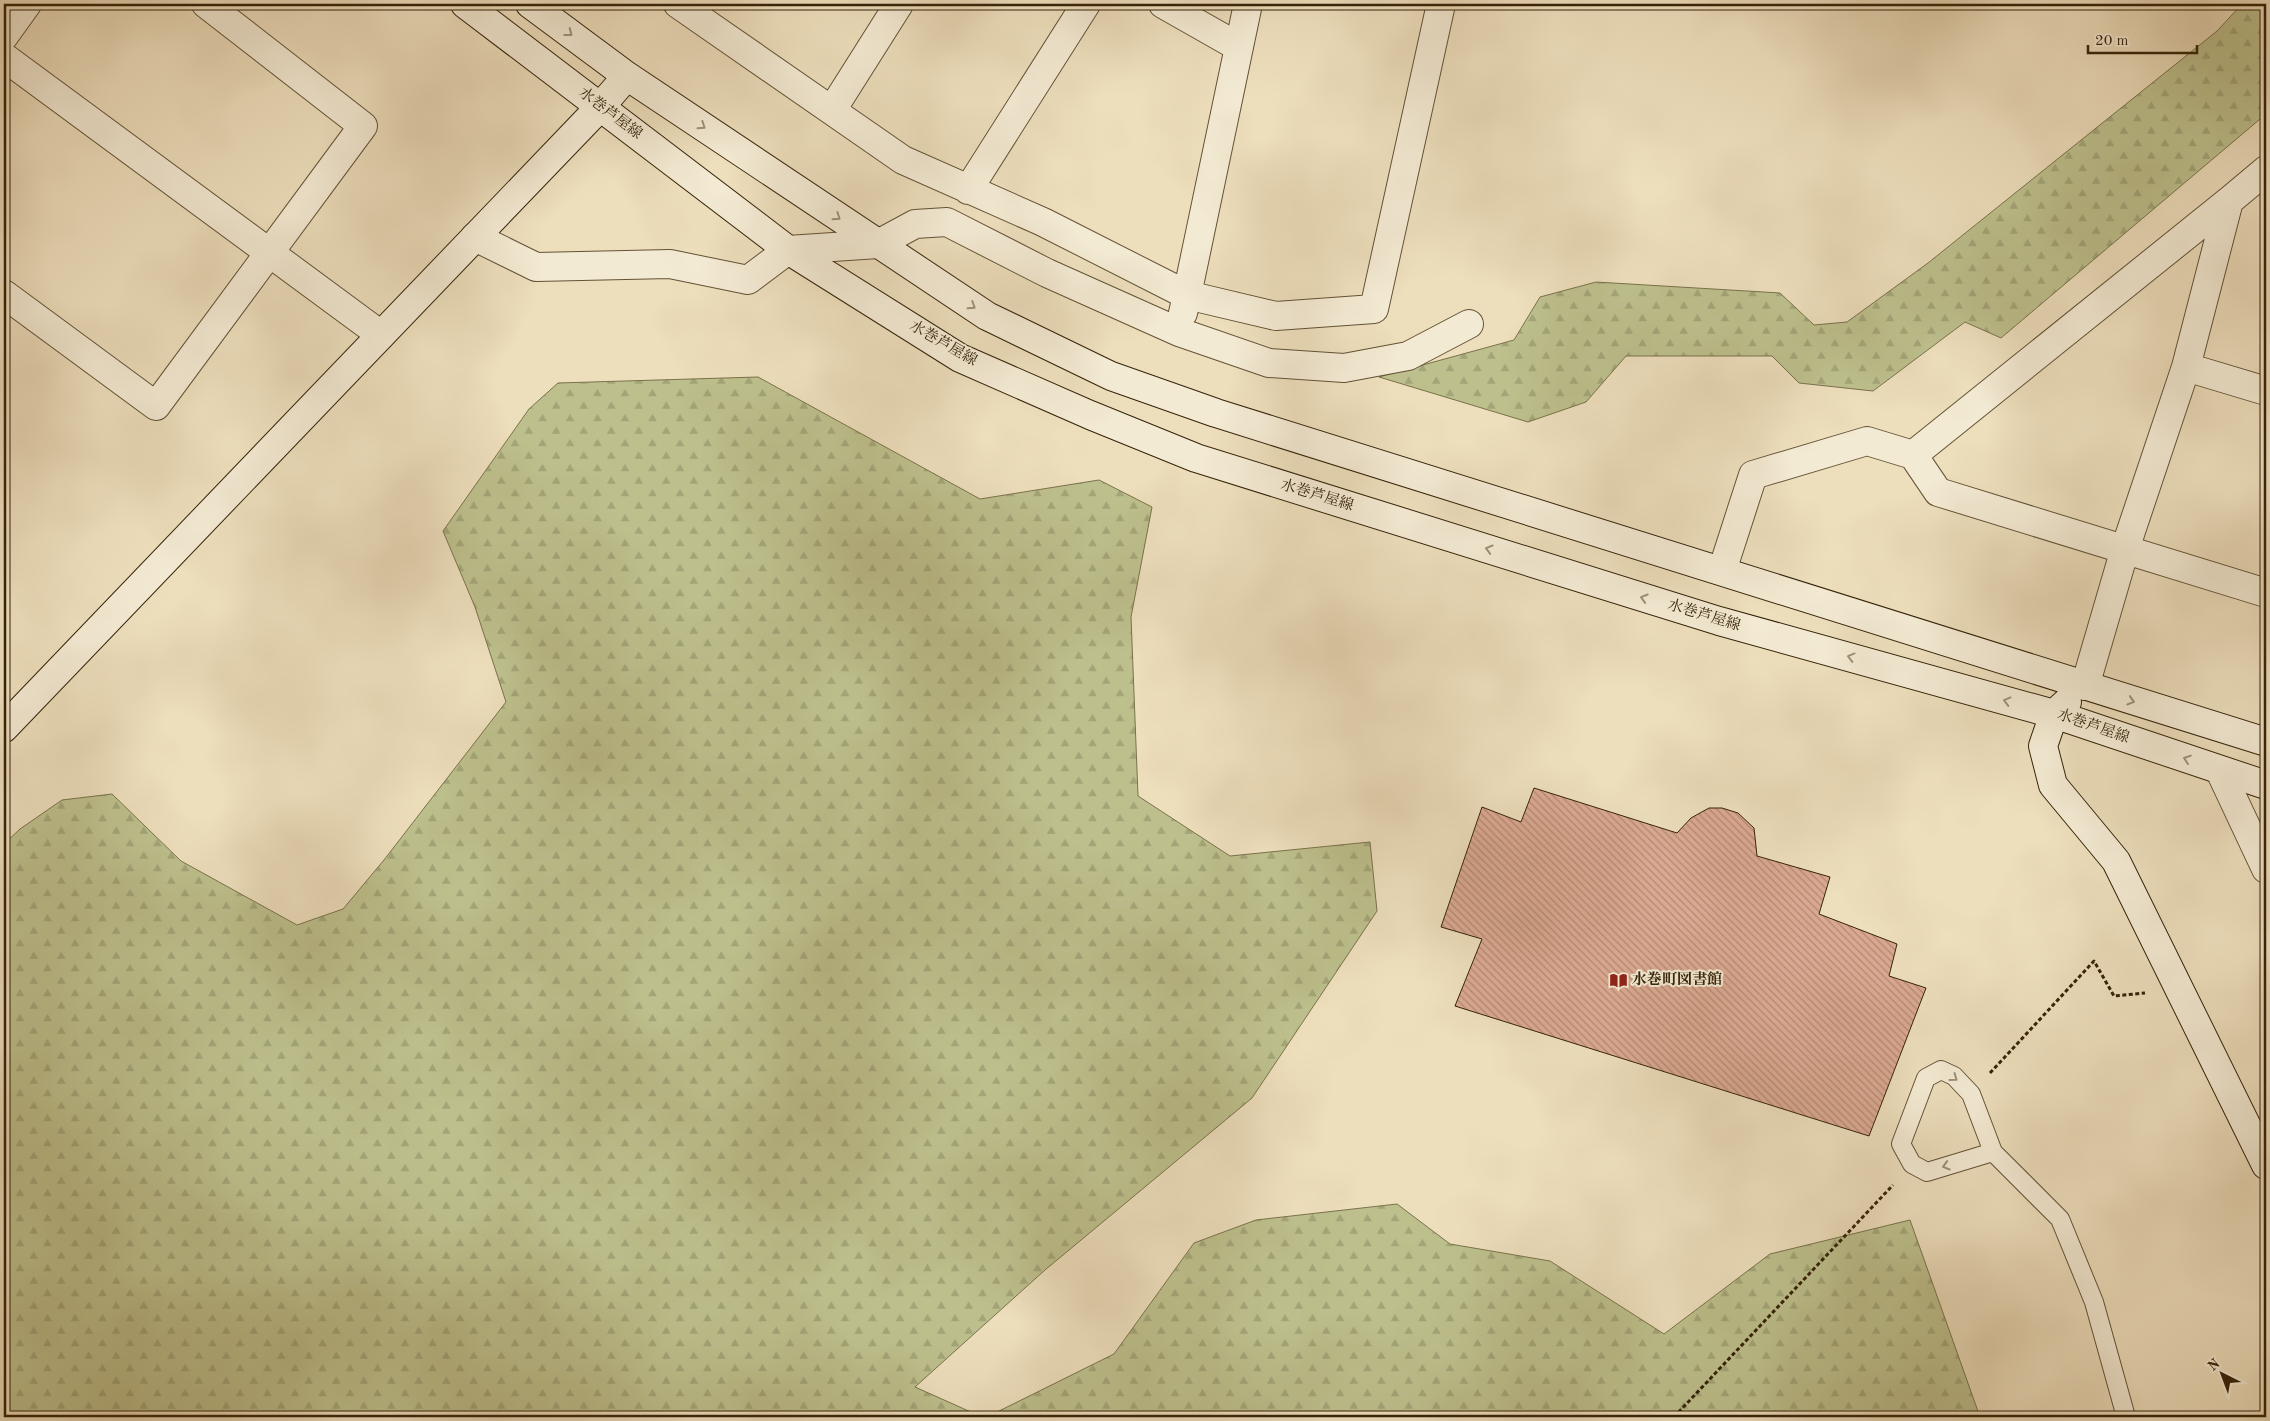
<svg xmlns="http://www.w3.org/2000/svg" width="2270" height="1421" font-family="'Old Standard TT','Noto Serif JP',serif">
<defs>
<pattern id="forest-firs" width="22" height="20" patternUnits="userSpaceOnUse" patternTransform="scale(1.25)"><rect width="22" height="20" fill="#bdc08d"/><path d="M5 1l3.5 6h-7zM16 11l3.5 6h-7z" fill="#a3a578"/></pattern>
<pattern id="building-back-hatch" width="6" height="6" patternUnits="userSpaceOnUse" patternTransform="scale(1.25)"><rect width="6" height="6" fill="#dba991"/><path d="M-1 5l2 2M0 0l6 6M5-1l2 2" fill="none" stroke="#b28975"/></pattern>
</defs>
<rect width="100%" height="100%" fill="#eddebc"/>
<filter id="stains"><feTurbulence type="fractalNoise" baseFrequency=".004" numOctaves="4"/><feColorMatrix values="0 0 0 0 .2 0 0 0 0 .09 0 0 0 0 .02 0 0 0 .5 -.17"/></filter>
<radialGradient id="worn" r=".72"><stop offset=".6" stop-color="#630" stop-opacity="0"/><stop offset="1" stop-color="#630" stop-opacity=".3"/></radialGradient>
<path fill="url(#forest-firs)" stroke="#79724b" d="M2242 4H2266V114L2001 338 1965 322 1873 391 1799 383 1772 356H1626L1586 402 1528 422 1379 377 1514 340 1540 297 1596 282 1780 293 1814 325 1847 322 1928 263 2217 31Z
M758 377 980 499 1099 480 1152 507 1131 617 1138 796 1230 856 1370 842 1377 911 1252 1098 1045 1270 915 1387 982 1417H4V844L20 829 62 800 112 794 181 861 297 925 343 909 384 860 506 702 475 607 443 531 529 409 558 383Z
M1397 1204 1450 1244 1550 1261 1664 1334 1770 1254 1910 1220 1980 1417H987L1114 1354 1194 1243 1256 1220Z"/>
<path fill="url(#building-back-hatch)" stroke="#352309" d="M1534 788 1677 833 1691 818 1709 808H1722L1738 813 1754 828 1757 856 1830 877 1819 914 1897 944 1889 976 1926 988 1869 1136 1455 1006 1482 939 1441 927 1482 807 1521 822Z"/>
<g fill="none" stroke-linecap="round" stroke-linejoin="round">
<defs>
<path id="lane" d="M1993 1152 1927 1172 1912 1164 1901 1144 1926 1078 1941 1070 1954 1076 1971 1094 1993 1152 2060 1219 2094 1302 2126 1417"/>
<path id="street" d="M678 4 903 160 1043 222 1187 295 1248 4
M1163 4 1237 46
M4 36 27 4
M4 57 381 335
M832 110 899 4
M968 190 1086 4
M475 237 536 267 670 264 748 280 788 250 878 244 915 224 947 222 1047 273 1179 332 1269 363 1344 368 1408 356 1469 324
M4 294 156 406 363 126 206 4
M1183 313 1187 295 1276 316 1374 309 1441 4
M2186 367 2266 391
M1913 455 2229 201
M1722 571 1753 475 1867 441 1913 455 1938 492 2266 593
M2085 686 2125 549 2186 367 2229 201 2266 170
M2220 771 2266 869"/>
<path id="secondary" d="M465 4 788 250 960 358 1090 415 1196 458 1719 621 2054 714 2266 785
M530 4 627 76 987 316 1111 376 1216 413 2266 742
M2067 702 2054 714 2043 746 2053 785 2116 861 2266 1165
M4 728 601 106 627 76"/>
</defs>
<use href="#lane" stroke="#635236" stroke-width="20"/>
<use href="#street" stroke="#635236" stroke-width="30"/>
<use href="#secondary" stroke="#352309" stroke-width="30"/>
<path stroke="#352309" stroke-width="3" stroke-dasharray="4 2.5" stroke-linecap="butt" d="M1990 1073 2094 961 2114 996 2145 993
M1674 1417 1893 1185"/>
<use href="#lane" stroke="#f3ead3" stroke-width="18"/>
<use href="#street" stroke="#f3ead3" stroke-width="28"/>
<use href="#secondary" stroke="#f3ead3" stroke-width="28"/>
</g>
<defs><path id="oneway-chevron" d="M-2-3.5L2.5 0L-2 3.5" fill="none" stroke-width="1.6" stroke-linecap="round" stroke-linejoin="round" transform="scale(1.25)"/></defs>
<g stroke="#9e9078">
<use href="#oneway-chevron" transform="translate(569 33) rotate(37)"/>
<use href="#oneway-chevron" transform="translate(702 126) rotate(34)"/>
<use href="#oneway-chevron" transform="translate(837 217) rotate(34)"/>
<use href="#oneway-chevron" transform="translate(972 306) rotate(33)"/>
<use href="#oneway-chevron" transform="translate(1489 549) rotate(-163)"/>
<use href="#oneway-chevron" transform="translate(1644 598) rotate(-163)"/>
<use href="#oneway-chevron" transform="translate(1851 657) rotate(-165)"/>
<use href="#oneway-chevron" transform="translate(2007 701) rotate(-165)"/>
<use href="#oneway-chevron" transform="translate(2131 701) rotate(17)"/>
<use href="#oneway-chevron" transform="translate(2187 759) rotate(-161)"/>
<use href="#oneway-chevron" transform="translate(1954 1078) rotate(36)"/>
<use href="#oneway-chevron" transform="translate(1946 1166) rotate(163)"/>
</g>
<defs>
<symbol id="library-bare" viewBox="-9 -9 18 18"><path d="M-6-4Q-3-5.5-.7-3.5V5Q-3 3-6 4ZM6-4Q3-5.5 .7-3.5V5Q3 3 6 4Z" fill="#8f2418" stroke="#f3ead3" stroke-width="2.5" paint-order="stroke"/></symbol>
</defs>
<g fill-rule="evenodd">
<use href="#library-bare" x="1606" y="968" width="25" height="25"/>
</g>
<g text-anchor="middle" dominant-baseline="central" stroke-width="4" stroke-linejoin="round" paint-order="stroke">
<g font-size="15" fill="#352309" stroke="#f3ead3">
<text transform="translate(610 114) rotate(37)">水巻芦屋線</text>
<text transform="translate(943 344) rotate(30)">水巻芦屋線</text>
<text transform="translate(1317 496) rotate(17)">水巻芦屋線</text>
<text transform="translate(1704 616) rotate(17)">水巻芦屋線</text>
<text transform="translate(2093 727) rotate(19)">水巻芦屋線</text>
</g>
<g font-size="15" font-weight="bold" fill="#352309" stroke="#f3ead3" text-anchor="start">
<text x="1632" y="980">水巻町図書館</text>
</g>
</g>
<rect width="2270" height="1421" fill="none" stroke="#eddebc" stroke-width="20"/>
<rect x="5" y="5" width="2260" height="1411" fill="none" stroke="#352309" stroke-width="2.5"/>
<rect x="10" y="10" width="2250" height="1401" fill="none" stroke="#352309"/>
<g transform="translate(2222 1374) rotate(318)" stroke="#f3ead3" stroke-width="4" paint-order="stroke">
<path d="M0-4L9 19L0 12L-9 19Z" fill="#352309"/>
<text y="-8" font-size="14" font-weight="bold" text-anchor="middle" fill="#352309">N</text>
</g>
<path d="M2088 45v8h109v-8" fill="none" stroke="#352309" stroke-width="2.5"/>
<text x="2095" y="45" font-size="15" fill="#352309" stroke="#f3ead3" stroke-width="4" paint-order="stroke">20 m</text>
<rect width="100%" height="100%" filter="url(#stains)"/>
<rect width="100%" height="100%" fill="url(#worn)"/>
</svg>
